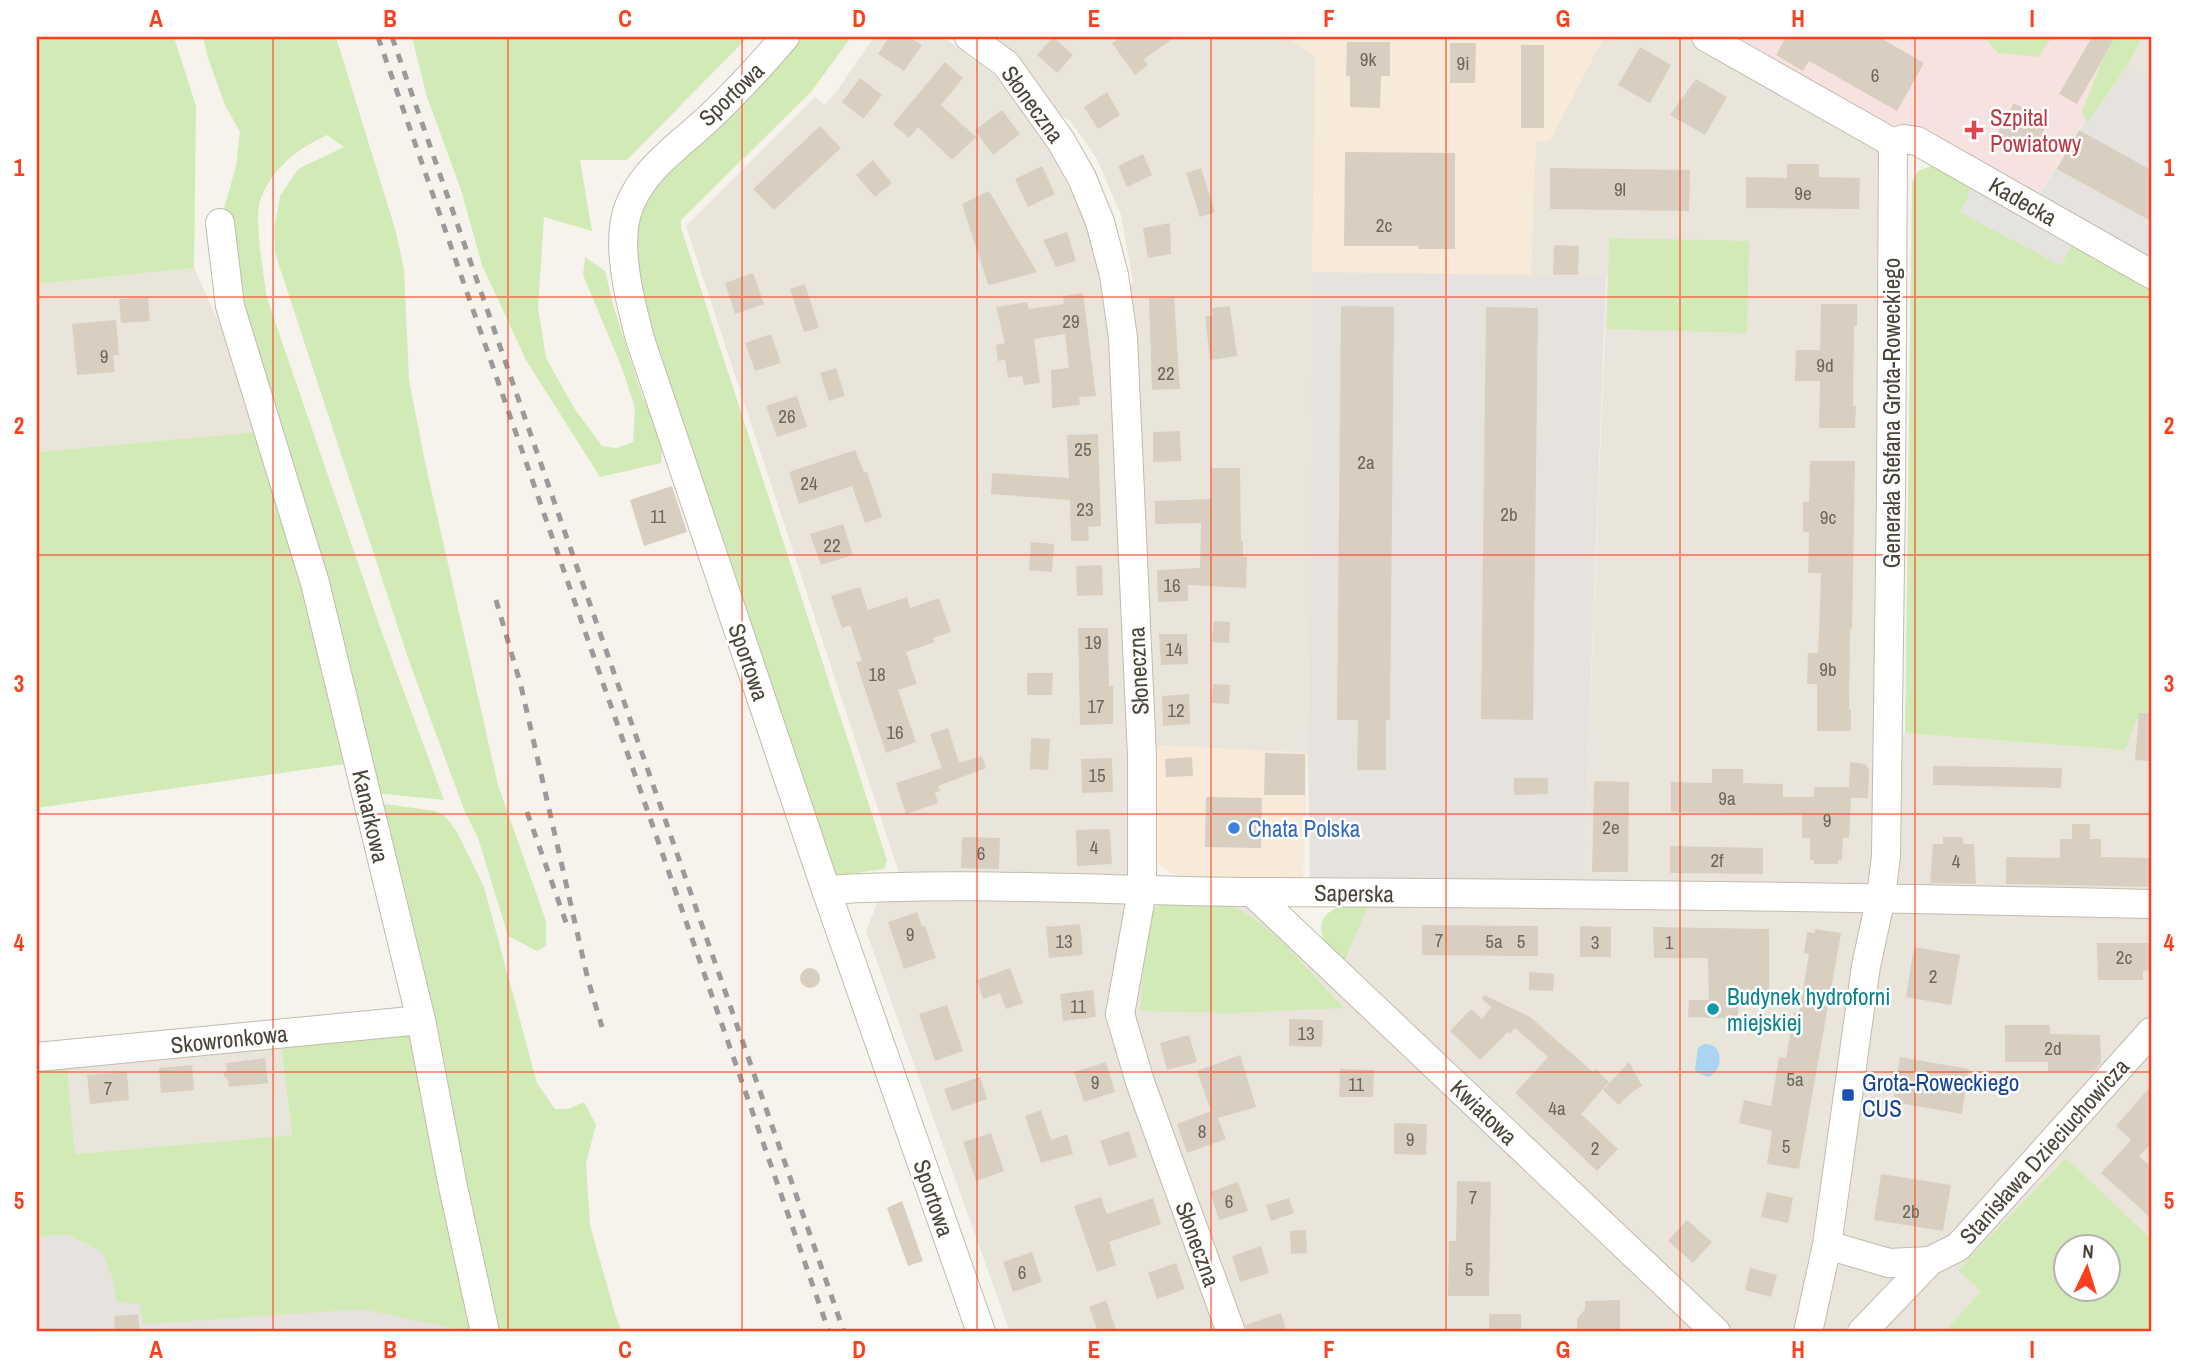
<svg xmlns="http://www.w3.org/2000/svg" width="2188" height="1369" font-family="'Archivo Narrow',sans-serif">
<rect width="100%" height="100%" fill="#f6f3ec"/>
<path fill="#eae5da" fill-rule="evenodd" d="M874 37H943L1004 82 1047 146 1127 294 1133 281 1121 215 1097 159 1071 122 1044 102 980 37H1706L1893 143 1889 746 1905 733 2125 750 2137 719H2151V1239L2066 1159 1959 1270 1981 1291 1950 1327 1954 1332H1010L866 931 878 901 903 885 686 226 815 97 824 105 836 92ZM1312 272 1607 276 1583 894 1374 893 1339 974 1252 892 1142 890 1151 745 1308 753Z
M2142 37H2151V80L2127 66Z
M194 268 268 431 37 452V284Z
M280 1034 292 1135 75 1154 66 1055Z"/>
<path fill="#f7ead8" d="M1288 37H1604L1550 141 1536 142 1531 275 1312 272 1315 57Z
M1151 745 1308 753 1303 878 1185 877 1170 872 1153 859Z"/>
<path fill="#e6e2dd" d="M2127 66 2151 80V274L2032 207 2085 120 2089 121Z
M1312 272 1606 276 1583 895 1310 892 1308 753Z
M69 1235 102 1252 113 1280 296 1288 485 1332H37V1236Z"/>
<path fill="#f6e3e0" d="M1706 37H2142L2127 66 2088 122 2084 120 2032 207Z"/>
<path fill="#d2eab5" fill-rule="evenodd" d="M37 37H174L196 106 194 268 37 284Z
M203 37H336L396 232 404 270 409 380 425 462 498 785 546 921V946L537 951 508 936 478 838 465 812 409 661 275 253 274 229 280 196 298 169 344 147 327 135C297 149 271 169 260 201 254 221 264 276 267 298L380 627 444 800 365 792 358 762 37 808V452L268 431 220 223 236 166 240 132 225 105 208 58Z
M412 37H748L627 160H580L592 231 544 217 538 307 546 358 574 408 602 446 616 448 633 442 635 408 622 368 583 275 585 257 605 271 614 308 643 398 664 433 661 463 600 477 526 360 482 265 461 190 427 97Z
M796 37H851L811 92 685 216 681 220V228L887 860 884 869 840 875 833 874 637 289 632 237 648 192Z
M1984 37H2052L2038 57 1998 53Z
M2115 37H2142L2127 66 2088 122 2085 120 2082 111 2104 56Z
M1931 166 1972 189 1960 212 2061 265 2073 243 2151 288V719H2137L2125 750 1905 733 1912 182 1918 171Z
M1609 238 1749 241 1747 333 1607 329Z
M385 804 436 811 445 816 457 832 484 887 537 1083 555 1109H568L584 1102 596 1125 586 1163 590 1225 616 1317 622 1332H472L362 1309 143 1324 140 1304 117 1302 113 1280 102 1252 69 1235 37 1236V1058L66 1055 75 1154 292 1135 280 1034 421 1020 370 815Z
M1374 893 1339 974C1308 916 1316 914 1374 893Z
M1175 901C1195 902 1216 901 1235 908 1273 924 1314 978 1344 1008L1229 1013 1140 1011 1147 920 1154 908Z
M2066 1158 2151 1239V1332H1954L1949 1327 1981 1291 1958 1270ZM2066 1246H2108V1288H2066Z"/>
<path fill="#e5e3e0" d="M1972 189 2073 243 2061 266 1960 212Z"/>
<path fill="#a9d4f2" d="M1704 1044C1725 1043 1723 1070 1709 1077L1698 1073 1695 1069 1698 1048Z"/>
<path fill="#d8cfc1" d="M889 37H909L922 45 904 71 878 54Z
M1053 37 1073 55 1057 73 1037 55Z
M1121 37H1175L1144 59 1148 65 1135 75 1112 43Z
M1786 37H1879L1924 63 1897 111 1809 61 1803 71 1776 55Z
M2092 37H2115L2077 104 2059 94Z
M1347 42H1390V76H1381L1380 108 1350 107V76H1346Z
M1450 43H1476L1475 83H1450Z
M1521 45H1544V128H1521Z
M1640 47 1671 65 1650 103 1618 85Z
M945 62 963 78 941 105 976 137 952 160 918 127 909 138 893 124Z
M860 78 882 95 863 119 842 102Z
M1696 79 1727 97 1705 135 1670 115Z
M1107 92 1120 115 1098 129 1084 107Z
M2014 103 2048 123 2031 154 2005 142 2006 140 1997 134Z
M1002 110 1020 134 993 155 975 130Z
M820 126 841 148 774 210 753 189Z
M2079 130 2151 170V221L2057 169Z
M1345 152 1455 153V249H1418V246H1344Z
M1143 154 1152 175 1127 187 1118 166Z
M873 160 892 183 875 197 856 175Z
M1787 164H1819V177L1860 178 1859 209 1746 208V177L1787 178Z
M1042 166 1055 194 1028 207 1015 179Z
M1201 168 1215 212 1200 217 1186 173Z
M1550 168 1690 170 1689 211 1550 209Z
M989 191 1037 272 990 285 988 284 962 204Z
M1170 223 1171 254 1148 258 1143 228Z
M1067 232 1076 261 1056 267 1043 240Z
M1554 245 1579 246 1578 275H1553Z
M753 273 764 304 735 314 725 283Z
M805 284 819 328 804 332 790 289Z
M1083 293 1096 396 1079 397 1080 405 1052 408 1051 370 1069 368 1065 334 1034 339 1040 383 1024 385 1022 376 1008 378 1005 360 998 361 996 345 1005 343 996 307 1027 302 1029 309 1064 304 1063 296Z
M148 297 150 321 121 323 119 299Z
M1174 297 1180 389 1152 390 1149 298Z
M1821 304H1857V326H1854L1853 406H1856L1855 428H1819L1820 381H1795L1796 350H1820Z
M1230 306 1237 356 1210 360 1205 316H1213L1212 308Z
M1341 306 1394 307 1390 720H1386V770H1357L1358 720H1337Z
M1486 307 1538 308 1533 720 1481 719Z
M116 320 119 355H113L115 372 77 375 72 324Z
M771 334 781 363 755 371 745 343Z
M836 368 845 396 829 401 820 373Z
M797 396 807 427 777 437 766 406Z
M1180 431 1181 461 1153 462V432Z
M1098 434 1101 526 1088 527 1089 541H1071L1070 500 991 494 992 473 1069 478 1067 435Z
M855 450 864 472H867L882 517 865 523 852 486 799 504 789 472Z
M1810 461H1855L1852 629H1850L1849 710 1851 709V731H1817V684H1807L1808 653H1818L1820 607 1821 573H1808L1809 532H1803V502H1809Z
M1211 468H1240L1241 541H1243V557H1247L1246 588 1188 585V601L1158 602 1157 570 1200 568 1201 523 1155 524V501L1212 499Z
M672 486 687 532 644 546 630 500Z
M843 524 853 555 821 565 810 534Z
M1031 542 1054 544 1052 572 1029 570Z
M1102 565 1103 595 1077 596 1076 566Z
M860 587 868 610 907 597 910 608 939 598 951 632 933 638 935 642 906 652 917 684 898 690 916 742 886 753 856 662 862 661 850 625 842 628 831 596Z
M1214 621 1230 622 1229 643 1212 642Z
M1078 628H1108L1109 686H1113V724L1080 725Z
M1159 634H1187L1188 664 1161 665Z
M1027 673H1053L1052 695H1027Z
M1213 684 1230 685 1229 704 1212 703Z
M1189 694 1190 724 1163 726 1162 696Z
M2139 713H2151V761L2135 760Z
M948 728 959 763 982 756 986 768 938 786 940 791 935 792 938 803 906 814 896 783 942 768 930 734Z
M1031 738 1050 739 1048 770 1030 769Z
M1265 753 1305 754V795H1264Z
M1192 757 1193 776 1166 777 1165 759Z
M1112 758 1113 792 1082 793 1081 759Z
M1850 762 1865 764 1869 769 1868 798H1851L1849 838H1843L1842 860H1838V864H1814V860H1810V838H1802V814L1671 812V782L1712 783V769H1743V783L1783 784V797H1814V787H1849Z
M1933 766 2062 768 2061 788 1933 785Z
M1514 778H1548V794L1514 795Z
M1594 781 1629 782 1628 872H1592Z
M1206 797 1262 798 1261 848 1205 847Z
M2072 824H2090V839H2101V857L2151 858V887L2006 884V857L2060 858V839H2072Z
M1110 829 1112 864 1077 866 1076 830Z
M962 837 1000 838 999 869 961 868Z
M1943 837H1963V844H1974L1976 884 1930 883 1933 844H1943Z
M1670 846 1763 848V874L1670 873Z
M917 912 922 926H925L936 958 904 969 888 922Z
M1080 924 1083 955 1049 958 1046 927Z
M1422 925 1538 926V956L1422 955Z
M1580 926 1611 927V957H1580Z
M1653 927 1769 929V1002L1738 1003V1019L1688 1017 1689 1000H1709L1708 958H1654Z
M1815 929 1841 933 1799 1169 1767 1164 1772 1131 1739 1123 1744 1100 1771 1106 1779 1057 1786 1058 1794 1012 1799 1013 1809 954 1804 953 1807 932 1815 933Z
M2097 943H2151V970L2143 971V980H2098Z
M1914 947 1960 955 1951 1005 1906 997Z
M800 978a10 10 0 1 1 20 0a10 10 0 1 1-20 0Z
M1010 968 1023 1003 1006 1009 1000 993 983 999 977 980Z
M1529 972 1554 974 1553 991 1529 990Z
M1093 990 1096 1017 1063 1021 1060 994Z
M1484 995 1530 1017 1593 1072 1596 1069 1609 1082 1581 1114 1618 1149 1597 1171 1515 1093 1548 1057 1515 1028 1510 1034 1508 1032 1480 1060 1450 1031 1471 1009 1482 1019 1491 1007 1482 999Z
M947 1005 963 1051 935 1061 919 1014Z
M1289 1019 1323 1020 1322 1047 1289 1046Z
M2005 1025H2050V1034L2100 1035 2101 1063 2094 1071H2048V1062H2005Z
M1189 1035 1197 1062 1167 1070 1160 1043Z
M1240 1055 1256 1107 1218 1118 1226 1139 1187 1153 1177 1124 1211 1111 1197 1071Z
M1900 1057 1969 1069 1962 1114 1893 1102Z
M265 1058 268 1083 229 1087 228 1080 223 1075 227 1070 226 1063Z
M1106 1062 1115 1092 1084 1102 1074 1072Z
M1629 1062 1642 1086 1632 1092 1619 1105 1603 1090Z
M192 1065 194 1090 161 1093 159 1068Z
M1340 1069 1374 1070 1373 1097H1339Z
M127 1072 129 1100 90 1104 87 1075Z
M980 1077 987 1099 952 1111 944 1089Z
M2151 1086V1143L2139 1156 2151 1167V1218L2101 1173 2131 1140 2116 1126Z
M1041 1110 1051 1140 1067 1134 1073 1154 1041 1163 1025 1116Z
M1394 1123 1427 1124 1426 1155 1394 1154Z
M1129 1131 1137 1157 1109 1166 1100 1141Z
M991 1133 1004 1171 976 1181 963 1142Z
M1881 1174 1951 1185 1943 1231 1874 1220Z
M1457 1181 1491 1182 1489 1296H1448L1449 1241H1456Z
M1238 1182 1248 1211 1219 1220 1210 1192Z
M1767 1192 1793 1198 1788 1223 1761 1217Z
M1101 1197 1107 1214 1153 1198 1161 1224 1109 1242 1116 1265 1097 1272 1074 1206Z
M1289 1198 1294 1213 1271 1221 1266 1205Z
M902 1201 923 1261 908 1266 887 1208Z
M1687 1220 1712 1242 1693 1263 1668 1241Z
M1306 1230 1307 1253 1291 1254 1290 1231Z
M1261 1246 1269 1273 1240 1282 1232 1256Z
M1032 1252 1042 1282 1013 1292 1003 1262Z
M1176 1263 1185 1289 1157 1299 1148 1273Z
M1750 1268 1777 1275 1771 1297 1745 1290Z
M1106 1300 1117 1332H1098L1089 1307Z
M1620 1300V1332H1577V1319L1585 1309V1301Z
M1281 1313 1287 1332H1247L1246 1325Z
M138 1314 140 1332H115L114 1316Z
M1489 1314H1521V1332H1489Z"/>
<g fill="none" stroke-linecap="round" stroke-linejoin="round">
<defs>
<path id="minor" d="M785 37C762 64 738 90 712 115 678 148 630 176 624 227 620 263 631 304 640 339L826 890 981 1332
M969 37 1006 64 1061 141 1082 178 1100 222 1114 275 1123 338 1142 756V891L1120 1014 1140 1082 1231 1332
M1706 37 1893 143
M1893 143 1904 139 1917 141 2151 274
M220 223 230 306 315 583 421 1020 452 1182 485 1332
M826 890C968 881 1111 891 1252 892 1552 893 1852 897 2151 904
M1252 892 1716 1332
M37 1057 421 1020
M1827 1245 1889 1263 1930 1261 1958 1247 2151 1032
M1808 1332 1827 1245 1866 966 1881 897 1886 856 1891 493 1893 143
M1862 1332 1930 1261"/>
</defs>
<use href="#minor" stroke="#c2bbae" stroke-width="30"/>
<use href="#minor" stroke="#fff" stroke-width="28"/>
<path stroke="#9a9a9a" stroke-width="5" stroke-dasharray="9 9" stroke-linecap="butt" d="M378 37 829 1332
M392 37 844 1332
M496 600 521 686 588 980 602 1027
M527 812 568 928"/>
</g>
<path fill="none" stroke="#fc3f1d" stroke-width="2" stroke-opacity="0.55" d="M273 37V1332M508 37V1332M742 37V1332M977 37V1332M1211 37V1332M1446 37V1332M1680 37V1332M1915 37V1332M37 297H2151M37 555H2151M37 814H2151M37 1072H2151"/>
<path fill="#e0444e" stroke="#fff" stroke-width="2.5" d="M1970.5 119.5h7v7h7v7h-7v7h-7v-7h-7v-7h7z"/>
<circle fill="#3f7fe0" stroke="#fff" stroke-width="2.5" cx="1234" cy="828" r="7"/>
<circle fill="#0f9aa8" stroke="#fff" stroke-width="2.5" cx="1713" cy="1009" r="7"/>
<rect fill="#1a4fb4" stroke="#fff" stroke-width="2.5" x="1841" y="1088" width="14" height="14" rx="3.5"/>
<g text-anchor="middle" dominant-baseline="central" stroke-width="5" stroke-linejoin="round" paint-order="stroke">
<g font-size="19" fill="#6e675b">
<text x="1368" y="59">9k</text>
<text x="1463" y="63">9i</text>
<text x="1875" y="75">6</text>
<text x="1620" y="189">9l</text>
<text x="1803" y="193">9e</text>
<text x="1384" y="225">2c</text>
<text x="1071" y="321">29</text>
<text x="104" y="356">9</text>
<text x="1825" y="365">9d</text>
<text x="1166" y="373">22</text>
<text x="787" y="416">26</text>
<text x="1083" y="449">25</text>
<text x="1366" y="462">2a</text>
<text x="809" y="483">24</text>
<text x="1085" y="509">23</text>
<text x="1509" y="514">2b</text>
<text x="658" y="516">11</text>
<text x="1828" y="517">9c</text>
<text x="832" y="545">22</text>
<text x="1172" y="585">16</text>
<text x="1093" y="642">19</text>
<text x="1174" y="649">14</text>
<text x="1828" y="669">9b</text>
<text x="877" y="674">18</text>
<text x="1096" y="706">17</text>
<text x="1176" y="710">12</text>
<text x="895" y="732">16</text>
<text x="1097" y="775">15</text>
<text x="1727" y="798">9a</text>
<text x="1827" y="820">9</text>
<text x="1611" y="827">2e</text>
<text x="1094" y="847">4</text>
<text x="981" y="853">6</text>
<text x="1717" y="860">2f</text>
<text x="1956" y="861">4</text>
<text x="910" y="934">9</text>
<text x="1439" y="940">7</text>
<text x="1064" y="941">13</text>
<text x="1494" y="941">5a</text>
<text x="1521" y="941">5</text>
<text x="1595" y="942">3</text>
<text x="1669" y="942">1</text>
<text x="2124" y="957">2c</text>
<text x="1933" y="976">2</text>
<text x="1078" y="1006">11</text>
<text x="1306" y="1033">13</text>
<text x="2053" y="1048">2d</text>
<text x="1795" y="1079">5a</text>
<text x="1095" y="1082">9</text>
<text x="1356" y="1084">11</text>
<text x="108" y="1088">7</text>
<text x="1557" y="1108">4a</text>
<text x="1202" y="1131">8</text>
<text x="1410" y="1139">9</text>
<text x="1786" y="1146">5</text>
<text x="1595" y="1148">2</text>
<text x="1473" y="1197">7</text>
<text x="1229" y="1201">6</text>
<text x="1911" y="1211">2b</text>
<text x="1469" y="1269">5</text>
<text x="1022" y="1272">6</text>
</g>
<g font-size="23" fill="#4b4439" stroke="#fff">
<text transform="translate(731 94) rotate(-44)">Sportowa</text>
<text transform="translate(1033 104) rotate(54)">Słoneczna</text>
<text transform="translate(2023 201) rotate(30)">Kadecka</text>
<text transform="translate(1891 413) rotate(-90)">Generała Stefana Grota-Roweckiego</text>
<text transform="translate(749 662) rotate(71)">Sportowa</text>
<text transform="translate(1138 671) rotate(-93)">Słoneczna</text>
<text transform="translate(371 816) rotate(77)">Kanarkowa</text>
<text transform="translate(1354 893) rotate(1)">Saperska</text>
<text transform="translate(229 1039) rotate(-6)">Skowronkowa</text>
<text transform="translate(1484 1112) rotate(44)">Kwiatowa</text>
<text transform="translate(2044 1151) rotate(-48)">Stanisława Dzieciuchowicza</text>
<text transform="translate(934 1198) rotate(71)">Sportowa</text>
<text transform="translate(1198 1244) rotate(70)">Słoneczna</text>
</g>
<g font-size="23" fill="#be3a42" stroke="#fff" text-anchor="start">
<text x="1990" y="117">Szpital<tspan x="1990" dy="26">Powiatowy</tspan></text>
</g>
<g font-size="23" fill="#366cbe" stroke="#fff" text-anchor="start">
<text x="1248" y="828">Chata Polska</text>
</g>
<g font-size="23" fill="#0d838f" stroke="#fff" text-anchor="start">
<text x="1727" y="996">Budynek hydroforni<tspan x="1727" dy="26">miejskiej</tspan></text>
</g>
<g font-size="23" fill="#164399" stroke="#fff" text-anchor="start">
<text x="1862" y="1082">Grota-Roweckiego<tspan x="1862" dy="26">CUS</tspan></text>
</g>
</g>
<rect width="2188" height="1369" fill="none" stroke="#ffffff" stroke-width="77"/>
<g transform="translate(2087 1268) rotate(4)"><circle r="33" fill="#ffffff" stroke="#b7b4b0" stroke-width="2"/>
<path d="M0-5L12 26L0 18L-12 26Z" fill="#fc3f1d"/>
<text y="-10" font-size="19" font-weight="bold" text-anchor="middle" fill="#4b4439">N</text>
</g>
<rect x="38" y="38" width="2112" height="1292" fill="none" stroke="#fc3f1d" stroke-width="2.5"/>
<g font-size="23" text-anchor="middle" font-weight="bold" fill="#fc3f1d">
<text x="156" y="27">A</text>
<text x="390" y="27">B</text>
<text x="625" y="27">C</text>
<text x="859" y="27">D</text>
<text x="1094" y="27">E</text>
<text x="1329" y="27">F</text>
<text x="1563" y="27">G</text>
<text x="1798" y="27">H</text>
<text x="2032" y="27">I</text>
<text x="19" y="176">1</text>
<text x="2169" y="176">1</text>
<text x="19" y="434">2</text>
<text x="2169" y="434">2</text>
<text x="19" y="692">3</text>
<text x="2169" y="692">3</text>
<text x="19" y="951">4</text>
<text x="2169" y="951">4</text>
<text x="19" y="1209">5</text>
<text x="2169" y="1209">5</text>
<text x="156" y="1358">A</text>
<text x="390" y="1358">B</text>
<text x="625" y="1358">C</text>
<text x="859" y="1358">D</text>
<text x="1094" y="1358">E</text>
<text x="1329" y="1358">F</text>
<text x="1563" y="1358">G</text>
<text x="1798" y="1358">H</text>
<text x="2032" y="1358">I</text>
</g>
</svg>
